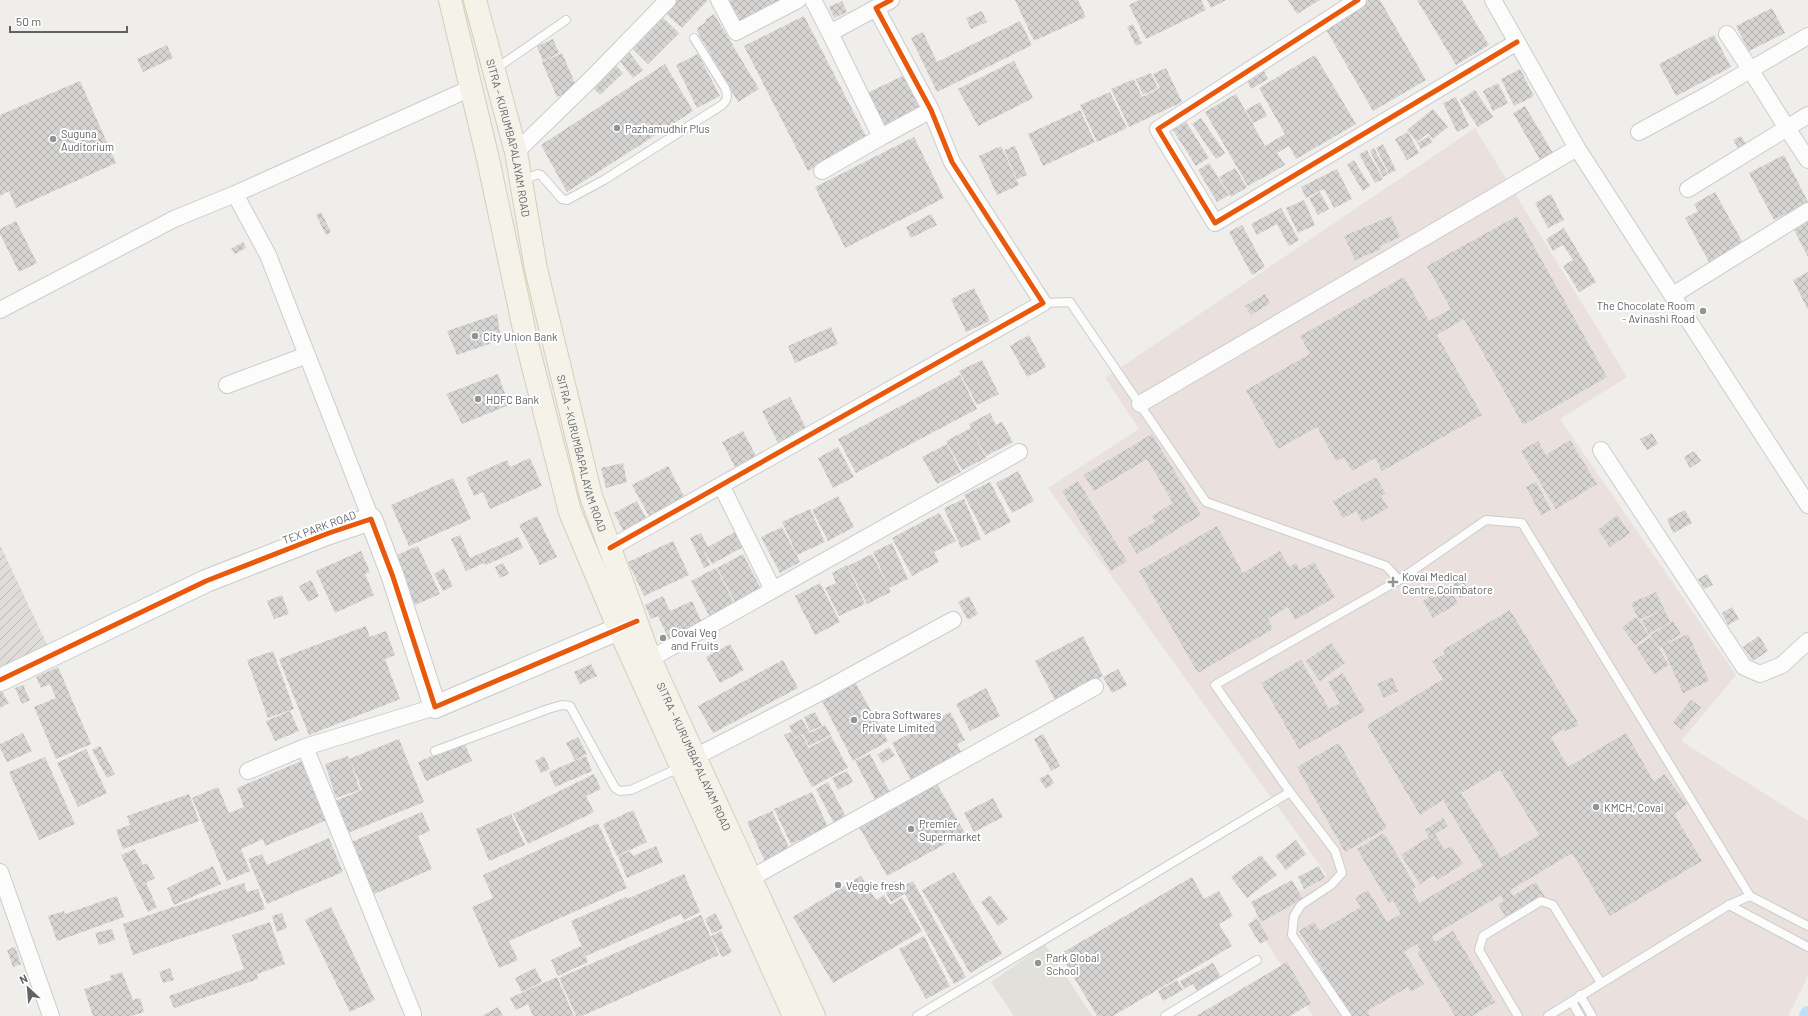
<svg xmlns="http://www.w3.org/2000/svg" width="1808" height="1016" font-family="Barlow,sans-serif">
<defs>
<pattern id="industrial-furrows" width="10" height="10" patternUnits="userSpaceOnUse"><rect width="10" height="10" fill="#dfddda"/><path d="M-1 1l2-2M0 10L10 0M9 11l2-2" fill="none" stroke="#b8b7b5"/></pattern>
<pattern id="building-cross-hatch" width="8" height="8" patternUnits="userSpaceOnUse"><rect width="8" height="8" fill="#d6d5d3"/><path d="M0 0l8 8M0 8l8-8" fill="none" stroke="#b1b0af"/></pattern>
</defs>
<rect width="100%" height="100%" fill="#efeeea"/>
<path fill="url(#industrial-furrows)" d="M0 545 52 655 0 680Z"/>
<path fill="#e2e0da" d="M1045 944 1092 1016H1014L991 982Z"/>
<path fill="#eae0de" d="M1475 128 1627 377 1560 419 1736 675 1681 741 1808 821V976L1788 1016H1313L1252 919 1327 875 1048 488 1139 429 1105 378Z"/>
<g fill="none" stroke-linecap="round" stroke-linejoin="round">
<path stroke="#bfe0f9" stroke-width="16" d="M1807 1016 1808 1014"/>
</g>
<path fill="url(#building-cross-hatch)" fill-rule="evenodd" d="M674 0H708L682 28 664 12Z
M728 0H786L740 23Z
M1015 0H1078L1086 17 1034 41Z
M1139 0H1201L1206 10 1146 39 1129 5Z
M1207 0H1226L1211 8Z
M1288 0H1320L1297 14Z
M1369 0H1380L1426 80 1373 111 1324 26Z
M1417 0H1462L1489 45 1456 65Z
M842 1 847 12 834 18 829 7Z
M1772 8 1785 33 1749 51 1736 26Z
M982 11 987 22 971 29 966 18Z
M659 14 679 33 648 64 629 45Z
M714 14 759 89 738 102 697 31 698 30 697 28 706 22 705 20Z
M804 16 868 140 808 171 744 46Z
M1020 21 1032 45 937 92 911 38 923 32 937 62Z
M1133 24 1142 43 1136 46 1127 27Z
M1714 35 1731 67 1676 96 1659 64Z
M553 39 559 53 543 61 537 46Z
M167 45 173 58 143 72 137 59Z
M629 52 643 70 633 78 619 60Z
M562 53 577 88 557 97 542 62Z
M698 54 720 96 697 108 676 65Z
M1315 55 1356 124 1296 159 1289 146 1277 153 1285 165 1248 186 1205 112 1236 94 1265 146 1285 134 1259 88Z
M1014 61 1033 98 978 126 958 89Z
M614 63 623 73 600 95 591 85Z
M665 64 693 111 567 192 541 145Z
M1166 68 1182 102 1129 127 1111 89 1134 79 1142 97 1160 88 1153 74Z
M1263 69 1268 79 1251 89 1246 79Z
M1520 69 1534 96 1514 106 1501 79Z
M1151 73 1158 88 1143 95 1136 79Z
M905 75 920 109 882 126 867 93Z
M80 81 116 163 16 208 9 191 0 196V115Z
M1498 83 1508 103 1493 111 1483 91Z
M1475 90 1493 117 1478 127 1460 100Z
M1110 92 1127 128 1097 142 1080 105Z
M1456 97 1469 126 1457 132 1443 103Z
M1260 102 1267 116 1253 123 1246 110Z
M1525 106 1556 158 1543 165 1513 113Z
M1433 109 1448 127 1433 139 1428 133 1417 142 1407 130Z
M1080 110 1095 142 1043 166 1028 134Z
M1201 118 1225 153 1216 159 1192 124Z
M1186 122 1209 158 1196 166 1173 130Z
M1408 132 1419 153 1407 160 1395 139Z
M1429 136 1433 142 1421 149 1417 143Z
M1741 136 1746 144 1739 149 1733 140Z
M914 137 944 198 845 248 815 187Z
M1383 144 1396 170 1389 174 1376 148Z
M1001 146 1019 185 997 195 979 156Z
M1015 146 1027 175 1017 179 1004 150Z
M1374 148 1388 174 1383 177 1370 151Z
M1367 150 1383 179 1375 183 1359 154Z
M1784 155 1808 202 1774 220 1749 173Z
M1354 160 1370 186 1363 191 1347 165Z
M1209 163 1229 195 1217 202 1198 170Z
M1235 168 1247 187 1231 197 1219 177Z
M1337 169 1352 199 1334 208 1324 189 1306 198 1301 187Z
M1320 192 1329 209 1318 215 1309 198Z
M1715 192 1743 243 1709 262 1685 218 1698 211 1694 204Z
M1551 194 1564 220 1548 228 1535 203Z
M1304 200 1315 225 1298 233 1286 208Z
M1281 208 1299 240 1289 246 1277 224 1257 235 1251 224Z
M321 212 331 232 326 235 316 215Z
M931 214 937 225 911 238 906 227Z
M1391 216 1400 237 1380 246 1381 249 1355 260 1344 236Z
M1517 216 1607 377 1523 425 1464 319 1437 335 1482 415 1382 471 1375 458 1352 471 1344 457 1336 461 1317 427 1278 449 1246 390 1310 354 1300 336 1404 277 1429 321 1451 309 1427 266Z
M1808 216V257L1791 224Z
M16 221 37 263 19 272 0 234V229Z
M1242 225 1265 267 1252 275 1229 232Z
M1564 228 1596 282 1579 292 1563 266 1573 260 1563 245 1553 251 1546 239Z
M243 242 246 248 235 254 231 249Z
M1808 272V310L1793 280Z
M974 288 990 321 966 332 951 299Z
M1265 294 1270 303 1251 315 1245 306Z
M497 314 501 340 457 355 447 331Z
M831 327 838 344 795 363 788 346Z
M1029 335 1046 367 1027 377 1010 346Z
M982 360 999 394 977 405 959 371Z
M498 374 509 405 462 424 446 394Z
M960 375 977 409 856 473 838 439Z
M790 397 806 428 778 443 762 411Z
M990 413 996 425 1002 422 1013 442 986 456 969 424Z
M971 428 986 458 962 470 946 441Z
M743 431 756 456 735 467 722 442Z
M1652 433 1658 444 1647 450 1640 439Z
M1152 434 1201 515 1137 554 1127 538 1155 522 1152 516 1173 503 1147 459 1094 491 1084 475Z
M1570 440 1597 484 1556 509 1521 451 1538 441 1546 455Z
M947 444 961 472 937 484 922 457Z
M838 447 854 477 833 488 818 458Z
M1694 451 1701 461 1690 468 1684 457Z
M530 458 542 486 490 509 483 492 474 496 466 478 507 460 510 467Z
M623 463 627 482 606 488 601 468Z
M668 466 686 500 651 520 632 485Z
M1018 471 1034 501 1012 513 996 483Z
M1376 477 1386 494 1381 496 1388 508 1362 522 1356 511 1343 518 1333 501Z
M453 478 471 519 409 546 391 505Z
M1078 481 1127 561 1111 571 1062 491Z
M990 482 1011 522 985 535 964 495Z
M1536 482 1551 510 1541 515 1526 487Z
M838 496 854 527 828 541 812 510Z
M964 499 981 539 961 548 944 508Z
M637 501 647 520 624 532 614 513Z
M810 509 825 542 797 555 782 522Z
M1685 510 1692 523 1673 533 1667 519Z
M939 513 956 541 934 552 939 562 912 576 892 538Z
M1617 515 1630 533 1610 547 1598 530Z
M537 516 557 557 540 565 519 525Z
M1217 526 1243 573 1280 551 1289 567 1296 563 1300 570 1314 562 1335 597 1295 620 1288 607 1268 619 1273 629 1198 673 1139 571Z
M782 527 800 562 780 573 761 537Z
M735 532 743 547 712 564 703 549 710 565 704 568 690 538 701 533 708 547Z
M460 535 470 558 518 537 523 548 486 565 484 563 466 571 451 539Z
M673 541 689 575 644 596 628 562Z
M892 543 908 579 889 588 873 552Z
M418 546 440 594 415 605 392 557Z
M361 551 370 572 365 574 374 595 335 613 316 571Z
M743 554 763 593 737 606 717 568Z
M872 554 891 592 867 604 848 566Z
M503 563 509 574 500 578 495 567Z
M847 565 865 604 839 616 825 588 836 583 832 573Z
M444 568 453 586 443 591 434 574Z
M716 568 737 608 712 621 691 581Z
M1707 574 1713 585 1704 589 1698 579Z
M1461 579 1470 590 1460 598 1452 586Z
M311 580 319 596 308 602 299 586Z
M820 583 840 622 815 635 795 596Z
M1447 586 1458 603 1433 618 1423 601Z
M1656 592 1664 609 1639 620 1631 603Z
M282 595 289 614 274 619 267 601Z
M663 596 670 611 692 601 704 627 670 642 658 616 651 619 645 605Z
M969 596 978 614 968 620 958 602Z
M1732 607 1739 619 1728 625 1722 613Z
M1664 609 1670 622 1649 634 1642 621Z
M1510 610 1577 721 1578 726 1565 731 1564 729 1551 737 1568 767 1626 733 1654 782 1664 774 1687 804 1674 814 1702 861 1610 916 1572 853 1510 890 1513 896 1536 882 1546 899 1508 921 1498 904 1504 901 1501 895 1432 936 1435 942 1453 931 1495 1002 1472 1016H1455L1417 952 1420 950 1417 944 1404 952 1424 984 1411 992 1408 987 1367 1011 1370 1016H1350L1299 931 1314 922 1320 931 1361 907 1355 898 1368 890 1387 922 1401 914 1393 901 1389 903 1357 849 1384 833 1416 887 1412 890 1419 903 1483 866 1443 800 1420 815 1367 725 1443 679 1432 661 1445 654 1443 650ZM1500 770 1539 835 1501 858 1461 793Z
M1636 617 1649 635 1635 645 1622 627Z
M1673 621 1681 634 1659 648 1651 635Z
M366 626 370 637 386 631 395 655 385 659 400 699 309 735 279 659Z
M1688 634 1709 681 1683 693 1662 646Z
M1083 636 1103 676 1055 700 1035 661Z
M1759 636 1768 651 1753 661 1743 647Z
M1651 637 1669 665 1654 674 1636 647Z
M1331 643 1345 663 1320 681 1306 661Z
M730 644 744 670 720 683 706 657Z
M273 651 294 709 268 718 247 660Z
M783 660 798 688 713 733 698 706Z
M1301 660 1329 709 1340 703 1328 682 1343 673 1365 711 1299 749 1261 683Z
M591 664 597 676 580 684 574 672Z
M58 667 91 744 56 759 34 707 56 698 50 684 41 688 36 677Z
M1118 669 1127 685 1112 693 1103 677Z
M1392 677 1398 691 1384 698 1377 684Z
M855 682 888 741 853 761 821 699Z
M23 685 30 700 22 704 15 688Z
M0 688 9 703 0 708Z
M986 688 1000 716 970 731 956 704Z
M1691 700 1701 707 1682 730 1673 722Z
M290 711 299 731 275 741 266 721Z
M815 712 822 726 810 731 804 717Z
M950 712 965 740 957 744 963 755 912 782 892 743Z
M802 719 810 733 825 725 831 735 809 746 803 734 795 738 789 726Z
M791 732 795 739 802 735 809 748 831 736 848 768 812 787 784 735Z
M23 733 32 751 7 762 0 748V744Z
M1043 734 1060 766 1051 771 1034 739Z
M578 737 587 754 575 760 566 743Z
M399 739 424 802 348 833 335 801 362 790 350 760 360 790 336 798 325 764 348 756 349 759Z
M464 742 472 761 426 781 418 762Z
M1339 743 1387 828 1345 852 1297 767Z
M100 746 115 774 107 778 92 750Z
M889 747 895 755 883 763 877 755Z
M86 749 107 793 78 807 57 763Z
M870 754 890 792 875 799 855 761Z
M544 756 550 769 541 773 535 761Z
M586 756 592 771 555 787 549 772Z
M45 757 75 824 39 840 9 772Z
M304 760 329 819 265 846 263 839 241 849 250 871 227 881 192 798 218 787 229 813 244 807 237 788Z
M847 771 853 782 838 790 832 778Z
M594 774 601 789 586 796 594 812 528 844 513 814Z
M1048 774 1054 783 1046 789 1039 779Z
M828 782 848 821 836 827 816 789Z
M936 782 965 833 887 876 858 825Z
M812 792 828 827 791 844 774 809Z
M189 794 199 821 123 849 116 830 130 825 127 816Z
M993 798 1003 817 974 832 964 813Z
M633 810 647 842 617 856 603 824Z
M772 811 791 852 766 864 747 822Z
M422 812 430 831 418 836 432 869 372 895 349 843Z
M511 814 525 845 489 861 476 829Z
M1443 818 1448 826 1435 834 1445 850 1451 846 1463 864 1437 880 1434 875 1420 884 1401 855 1429 837 1425 830Z
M598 823 627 888 509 941 518 960 499 968 472 907 493 898 483 875Z
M329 838 343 872 267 904 248 859 262 854 267 865Z
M1296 840 1306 854 1286 870 1275 856Z
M656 846 663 862 627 878 618 856 630 851 633 856Z
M135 849 143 865 147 863 155 878 146 883 157 907 148 912 121 855Z
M1261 855 1277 875 1247 898 1231 877Z
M213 866 221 884 174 905 167 888Z
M1319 866 1325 878 1304 889 1298 877Z
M954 872 1002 954 970 973 922 890Z
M684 874 700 912 684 920 681 914 586 956 571 921 626 897 627 899Z
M861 876 876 900 884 895 890 905 902 898 922 931 833 983 793 917Z
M1192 877 1204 899 1219 891 1233 916 1219 924 1232 946 1113 1016H1097L1060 954Z
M1292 880 1303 899 1261 922 1251 902Z
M896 881 900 888 913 881 966 977 954 984 905 894 891 902 883 888Z
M244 883 247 892 258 889 265 909 133 955 123 924Z
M990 895 1008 919 998 926 981 902Z
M117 896 124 917 57 941 48 916 64 911 65 914Z
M331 907 375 1000 350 1012 305 920Z
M282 913 287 928 277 932 272 916Z
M715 913 723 928 712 934 705 919Z
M701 915 719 955 582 1016H576L559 978Z
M1257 919 1269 939 1260 944 1248 924Z
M270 922 285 964 257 974 258 979 174 1008 169 996 244 969 232 935Z
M112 929 115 940 99 945 95 933Z
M721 931 732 952 722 957 711 936Z
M924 936 950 986 926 999 899 949Z
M581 946 588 962 558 976 551 960Z
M15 947 21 964 13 967 7 950Z
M1287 962 1311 1003 1290 1016H1196Z
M1213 963 1222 979 1198 993 1193 984 1184 989 1180 981Z
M170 968 174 980 163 983 159 972Z
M535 968 542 982 522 992 515 978Z
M122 972 133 1000 140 998 144 1012 132 1016H93L84 989 112 980 110 976Z
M557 977 574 1016H533L528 1004 516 1010 510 998Z
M1177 980 1183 990 1163 1001 1158 991Z
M498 1007 503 1016H482Z"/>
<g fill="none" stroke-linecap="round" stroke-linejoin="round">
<defs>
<path id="lane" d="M494 70 566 20
M521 181 538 174 541 175 562 199 567 200 604 180 722 105C728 99 728 96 725 88L694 38
M1043 303 1070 302 1206 502 1386 566 1399 580 1486 520 1522 523 1750 896
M435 751 548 709 562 705 570 706 615 788 620 791 631 790 681 767
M1729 905 1808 947
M1580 995 1592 1016
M1572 1002 1580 1016
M917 1016 1290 792
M1165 1016 1257 960
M1347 1016 1292 935 1294 916 1301 905 1331 885 1342 873 1335 851 1290 792 1215 685 1399 580
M1518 1016 1479 950 1483 936 1541 901 1553 905 1601 983
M1548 1016 1729 905 1750 896 1808 926"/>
<path id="street" d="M719 0 736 32 798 0
M813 0 830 33 876 8
M1358 0 1158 129 1215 223 1517 42
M1493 0 1577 148 1808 505
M1727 34C1755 75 1780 119 1808 160
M1639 132 1709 94 1808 36
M881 137 931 110
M516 152 592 78 668 0
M822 171 881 137 830 33
M1688 189 1808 115
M235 194 268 255 371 519
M1673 295 1808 211
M0 310 174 219 235 194 471 88
M227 385 307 355
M1140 404 1577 148
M1601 450 1744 667 1760 674 1782 665 1808 641
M721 485 773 590
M610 548 1043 303 952 162 931 110 876 8 891 0
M650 659 1019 452
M695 757 825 690 953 620
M248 771 305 747
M0 872 51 1016
M751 878 1095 687
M413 1014 305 747 435 707"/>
<path id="secondary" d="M0 680 206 581 329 533 371 519 393 577 435 707 635 622"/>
<g id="primary">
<path d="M450 0 488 159 527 343 570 512 619 629 794 1016"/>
<path id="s1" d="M475 0 516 152 536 269 591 496 650 659 814 1016"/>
</g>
</defs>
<use href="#lane" stroke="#cbcccc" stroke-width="10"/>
<use href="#street" stroke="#cbcccc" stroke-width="18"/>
<use href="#secondary" stroke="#cacacb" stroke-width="24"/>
<use href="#primary" stroke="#d7ceb8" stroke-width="24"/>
<use href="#lane" stroke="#fdfcfc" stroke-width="8"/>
<use href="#street" stroke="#fdfcfc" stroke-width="16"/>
<use href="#secondary" stroke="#fdfcfc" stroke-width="22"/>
<use href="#primary" stroke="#f4f2e9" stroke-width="22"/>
<defs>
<path id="cycleway" d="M1358 0 1158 129 1215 223 1517 42
M610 548 1043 303 952 162 931 110 876 8 891 0
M0 680 206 581 329 533 371 519 393 577 435 707 637 621"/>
</defs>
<use href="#cycleway" stroke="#fff" stroke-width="8"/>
<use href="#cycleway" stroke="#e8590c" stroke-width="5"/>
</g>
<g fill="#919496" stroke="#fff" stroke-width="1.5">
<circle cx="617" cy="128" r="4"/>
<circle cx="53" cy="139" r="4"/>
<circle cx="1703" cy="311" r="4"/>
<circle cx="475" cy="336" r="4"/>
<circle cx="478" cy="399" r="4"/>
<path d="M1391 576h4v4h4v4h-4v4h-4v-4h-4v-4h4z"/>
<circle cx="663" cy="638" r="4"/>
<circle cx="854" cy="720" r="4"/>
<circle cx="1596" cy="807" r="4"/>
<circle cx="911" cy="829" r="4"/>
<circle cx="838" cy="885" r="4"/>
<circle cx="1038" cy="963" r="4"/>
</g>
<g text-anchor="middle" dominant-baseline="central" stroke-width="4" stroke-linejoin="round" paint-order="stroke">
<g font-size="11" fill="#5f6368" stroke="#fff" text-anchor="start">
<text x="625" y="128">Pazhamudhir Plus</text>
<text x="61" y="133">Suguna<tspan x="61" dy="13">Auditorium</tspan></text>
<text x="1695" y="305" text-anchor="end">The Chocolate Room<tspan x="1695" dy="13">- Avinashi Road</tspan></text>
<text x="483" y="336">City Union Bank</text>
<text x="486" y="399">HDFC Bank</text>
<text x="1402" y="576">Kovai Medical<tspan x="1402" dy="13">Centre,Coimbatore</tspan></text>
<text x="671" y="632">Covai Veg<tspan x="671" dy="13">and Fruits</tspan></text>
<text x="862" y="714">Cobra Softwares<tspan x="862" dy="13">Private Limited</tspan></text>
<text x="1604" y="807">KMCH, Covai</text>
<text x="919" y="823">Premier<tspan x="919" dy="13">Supermarket</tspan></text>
<text x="846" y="885">Veggie fresh</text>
<text x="1046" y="957">Park Global<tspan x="1046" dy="13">School</tspan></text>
</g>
<g font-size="11" fill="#5f6368" stroke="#fff">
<text stroke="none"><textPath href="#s1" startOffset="142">SITRA - KURUMBAPALAYAM ROAD</textPath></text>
<text stroke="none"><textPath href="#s1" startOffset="466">SITRA - KURUMBAPALAYAM ROAD</textPath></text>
<text transform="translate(319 527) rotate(-20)">TEX PARK ROAD</text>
<text stroke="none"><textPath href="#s1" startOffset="790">SITRA - KURUMBAPALAYAM ROAD</textPath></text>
</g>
</g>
<g transform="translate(28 988) rotate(334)" stroke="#ffffff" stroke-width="3" paint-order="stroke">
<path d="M0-3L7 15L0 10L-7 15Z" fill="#5f6368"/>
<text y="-6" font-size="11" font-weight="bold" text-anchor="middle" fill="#5f6368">N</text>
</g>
<path d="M10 26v6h117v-6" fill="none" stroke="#5f6368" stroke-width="2"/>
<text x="16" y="26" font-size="12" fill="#5f6368" stroke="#ffffff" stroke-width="3" paint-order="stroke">50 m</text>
</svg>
